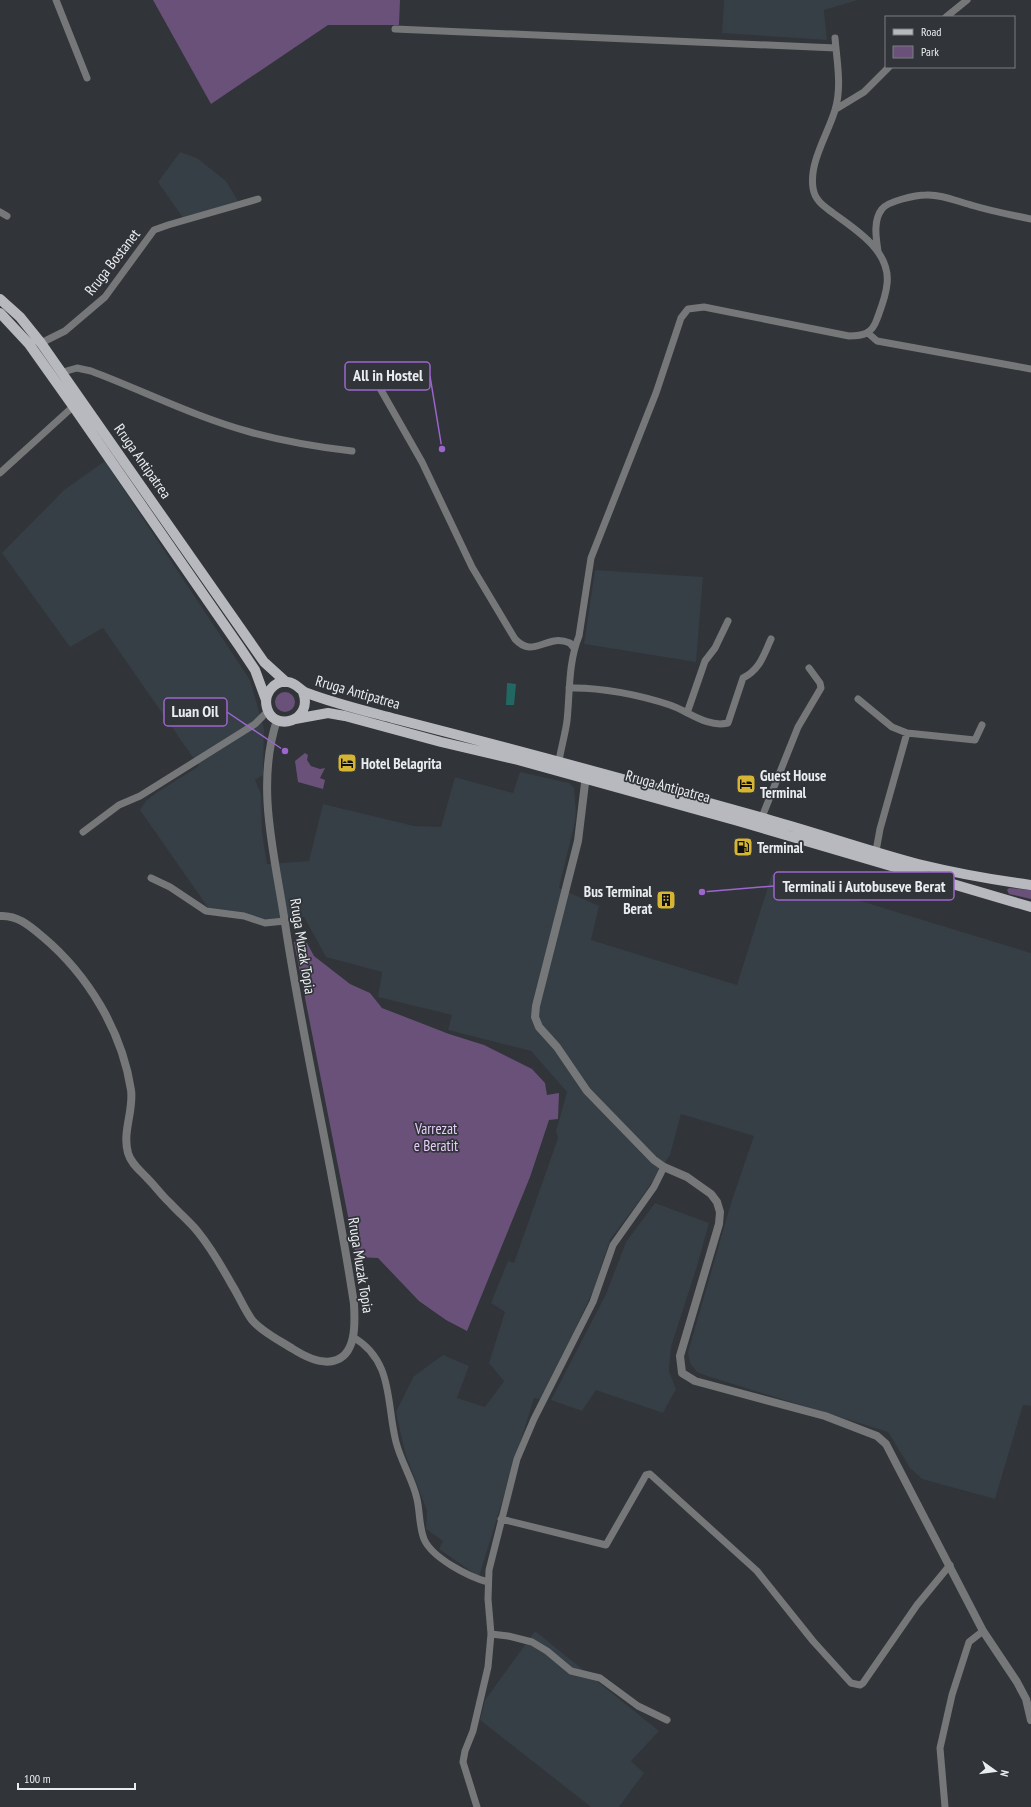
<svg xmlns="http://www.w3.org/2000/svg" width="1031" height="1807" font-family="'PT Sans Narrow',sans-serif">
<rect width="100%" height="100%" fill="#313438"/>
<path fill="#363e46" d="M724 0H858L824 10 827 40 722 33Z
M180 152 197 158 226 181 238 201 183 218 158 182Z
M105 461 250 680 264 729 263 775 255 780 261 794 262 832 267 864 309 861 323 804 414 826 441 827 455 777 513 793 520 772 569 783 574 788 576 811 575 822 559 888 599 906 591 940 737 985 772 874 1031 953V1406L1023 1405 995 1499 922 1479 910 1468 888 1432 707 1376 697 1372 690 1363 688 1352 731 1203 754 1136 681 1114 670 1155 642 1197 610 1240 593 1291 543 1400 534 1398 479 1577 439 1549 443 1541 426 1529 427 1511 405 1453 396 1412 414 1376 443 1355 469 1366 457 1398 485 1407 504 1381 489 1363 505 1312 491 1303 508 1261 514 1263 558 1138 556 1131 567 1092 531 1051 448 1030 452 1015 378 997 382 972 326 957 304 917 259 921 209 909 140 810 146 801 156 793 199 766 103 628 70 647 2 553 64 490Z
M595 570 703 577 696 662 584 644Z
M655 1203 709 1223 698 1263 671 1347 669 1371 676 1389 663 1413 596 1390 582 1411 551 1400 606 1294 626 1242Z
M535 1631 659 1731 631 1761 644 1773 619 1807H591L480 1720 485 1700Z"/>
<path fill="#6a517a" d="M153 0H400L399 25H328L211 104Z
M275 702a10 10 0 1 1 20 0a10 10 0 1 1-20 0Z
M305 753 308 755 307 760 311 766 320 769 325 768 320 778 325 780 323 789 298 782 295 761Z
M1009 888 1031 890V899L1009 894 1007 890Z
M294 942 307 943 314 956 350 984 370 993 382 1008 449 1034 484 1045 532 1069 545 1083 547 1095 559 1093 558 1119 549 1120 530 1177 467 1331 446 1320 419 1301 378 1258 356 1257Z"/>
<path fill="#226862" d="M507 683 516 684 514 705H506Z"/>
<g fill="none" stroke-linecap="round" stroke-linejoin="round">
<path stroke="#767779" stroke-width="7" d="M56 0 87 78
M946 17 967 0
M395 29 836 48
M836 109 864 92 889 67
M0 212 7 216
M878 251C876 238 873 220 882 209 888 201 916 195 926 195 941 194 956 201 971 205 991 211 1011 215 1031 219
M868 333 877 341 1031 369
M41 343 65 331 105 297 154 230 168 225 258 199
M63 372 77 368 91 371C144 391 195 417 250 432 283 441 317 447 352 451
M381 390 422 462 472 567 515 639C529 654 538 644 554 641 559 640 565 641 570 643L574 648
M0 473 77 403
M569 688C600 687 640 695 670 705 688 711 707 728 728 723L743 678C760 670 764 654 771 639
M858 699 892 727 907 733 975 740 982 725
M687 713 705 661 715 648 728 621
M559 761C561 748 565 735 567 721 570 693 568 663 579 636L591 558 656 393 681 318 688 309 704 307 849 336C863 336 872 334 877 319 881 308 886 296 887 284 891 251 856 230 833 213 824 206 815 201 813 188 809 162 828 134 835 110 842 87 837 62 835 38
M760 822 798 727 821 688 820 683 809 668
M83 832 119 805 140 796 255 724 268 711
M876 851 880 829 907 733
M151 878 170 887 206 911 244 916 265 923 285 921
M353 1337C394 1361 386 1403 396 1442 401 1462 413 1480 417 1499 420 1512 419 1526 424 1539 432 1558 469 1577 488 1582
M501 1519 606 1545 646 1475 650 1474 757 1571 813 1641 851 1683 860 1685 863 1683 917 1605 950 1565
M491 1634 508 1636 532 1642 547 1651 571 1671 600 1678 638 1706 667 1720
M477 1807 463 1762 465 1751 473 1731 488 1667 491 1634 488 1599 489 1570 517 1459 534 1419 593 1302 613 1245 654 1187 664 1167
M945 1807 940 1748 952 1695 969 1642 983 1631"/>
<path stroke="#767779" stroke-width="8" d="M586 775 578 841 536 1006 535 1017 539 1027 557 1047 587 1091 654 1160 664 1167 687 1177 711 1194 717 1202 720 1212 719 1224 680 1356 682 1373 695 1381 825 1416 877 1436 886 1444 983 1631 1017 1682 1026 1699 1031 1720
M0 916C18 915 30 926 43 937 88 975 122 1031 131 1090 134 1110 122 1132 128 1153 131 1164 141 1171 148 1179 156 1187 162 1196 170 1203 179 1213 190 1222 198 1232 211 1248 222 1267 232 1285 239 1296 244 1309 252 1320 262 1332 279 1340 293 1349 304 1356 320 1364 333 1361 357 1356 355 1322 354 1304 335 1176 304 1050 285 923 275 856 255 786 277 720"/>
<path stroke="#b8b9be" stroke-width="10" d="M0 299 20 317 41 343 264 662 286 682
M0 313 29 344 73 406 239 646 255 670 266 700
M303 692C314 721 274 733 267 708 263 694 274 680 288 682 297 683 300 691 307 693 336 704 366 711 396 719 521 751 646 785 770 820 820 834 869 851 918 864 955 873 994 880 1031 885
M295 719 328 713 345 716 441 742 518 760 738 821 1031 907"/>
</g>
<defs>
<symbol id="hotel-square" viewBox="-11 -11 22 22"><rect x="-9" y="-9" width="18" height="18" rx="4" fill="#d6b534" stroke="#313438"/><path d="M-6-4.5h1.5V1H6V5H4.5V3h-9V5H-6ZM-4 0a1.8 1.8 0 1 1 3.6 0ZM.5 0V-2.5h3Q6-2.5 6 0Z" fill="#111"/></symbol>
<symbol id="fuel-square" viewBox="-11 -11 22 22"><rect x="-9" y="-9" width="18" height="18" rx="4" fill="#d6b534" stroke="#313438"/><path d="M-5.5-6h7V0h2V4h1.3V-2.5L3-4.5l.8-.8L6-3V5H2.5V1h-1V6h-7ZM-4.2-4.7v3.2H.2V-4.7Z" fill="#111"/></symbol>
<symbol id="building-square" viewBox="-11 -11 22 22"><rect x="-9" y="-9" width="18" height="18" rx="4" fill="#d6b534" stroke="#313438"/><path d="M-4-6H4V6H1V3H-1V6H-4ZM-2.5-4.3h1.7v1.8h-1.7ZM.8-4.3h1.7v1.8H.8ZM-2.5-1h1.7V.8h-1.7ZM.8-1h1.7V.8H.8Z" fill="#111"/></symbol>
</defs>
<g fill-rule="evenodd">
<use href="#hotel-square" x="336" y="752" width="22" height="22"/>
<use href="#hotel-square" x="735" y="773" width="22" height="22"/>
<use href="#fuel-square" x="732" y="836" width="22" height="22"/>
<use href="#building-square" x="655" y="889" width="22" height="22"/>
</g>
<g text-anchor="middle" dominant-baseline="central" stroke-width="3.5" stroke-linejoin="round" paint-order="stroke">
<g font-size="15" fill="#eaedef" stroke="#313438">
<text transform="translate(112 262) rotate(-52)">Rruga Bostanet</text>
<text transform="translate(143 461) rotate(55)">Rruga Antipatrea</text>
<text transform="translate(358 692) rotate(16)">Rruga Antipatrea</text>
<text transform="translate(668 786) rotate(15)">Rruga Antipatrea</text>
<text transform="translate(303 946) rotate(81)">Rruga Muzak Topia</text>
<text transform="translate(361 1265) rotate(81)">Rruga Muzak Topia</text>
</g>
<g font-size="15" font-weight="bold" fill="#eaedef" stroke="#313438" text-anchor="start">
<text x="361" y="763">Hotel Belagrita</text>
<text x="760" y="775">Guest House<tspan x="760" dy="17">Terminal</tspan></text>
<text x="757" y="847">Terminal</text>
<text x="652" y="891" text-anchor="end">Bus Terminal<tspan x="652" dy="17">Berat</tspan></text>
</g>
<g font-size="15" fill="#e8ccfb" stroke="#313438">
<text x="436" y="1128">Varrezat<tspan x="436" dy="17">e Beratit</tspan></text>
</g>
</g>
<path fill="none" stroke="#9c66cd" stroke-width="1.5" d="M442 449L430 376M285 751L227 712M702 892L774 886"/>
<g fill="#9c66cd" stroke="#313438" stroke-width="1.5">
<circle cx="442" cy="449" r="4"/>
<circle cx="285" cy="751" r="4"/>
<circle cx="702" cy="892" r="4"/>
</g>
<g fill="#313438" stroke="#9c66cd" stroke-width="1.5">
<rect x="345" y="362" width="85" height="28" rx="4"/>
<rect x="164" y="698" width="63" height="28" rx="4"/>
<rect x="774" y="872" width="180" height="28" rx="4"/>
</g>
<g font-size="16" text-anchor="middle" font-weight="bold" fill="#eaedef">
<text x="388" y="381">All in Hostel</text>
<text x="195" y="717">Luan Oil</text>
<text x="864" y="892">Terminali i Autobuseve Berat</text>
</g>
<rect x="885" y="16" width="130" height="52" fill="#313438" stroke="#7b7e81"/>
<rect x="893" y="29" width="20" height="6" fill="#b8b9be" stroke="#7b7e81"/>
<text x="921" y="36" font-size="12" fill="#eaedef">Road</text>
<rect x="893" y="46" width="20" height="12" fill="#6a517a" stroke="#7b7e81"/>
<text x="921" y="56" font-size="12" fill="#eaedef">Park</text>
<g transform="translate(995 1771) rotate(104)" stroke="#313438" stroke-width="3" paint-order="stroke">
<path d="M0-3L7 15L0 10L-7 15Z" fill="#eaedef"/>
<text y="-6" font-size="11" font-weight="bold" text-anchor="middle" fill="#eaedef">N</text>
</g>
<path d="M18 1783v6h117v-6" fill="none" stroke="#eaedef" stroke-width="2"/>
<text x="24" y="1783" font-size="12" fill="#eaedef" stroke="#313438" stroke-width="3" paint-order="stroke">100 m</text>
</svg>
